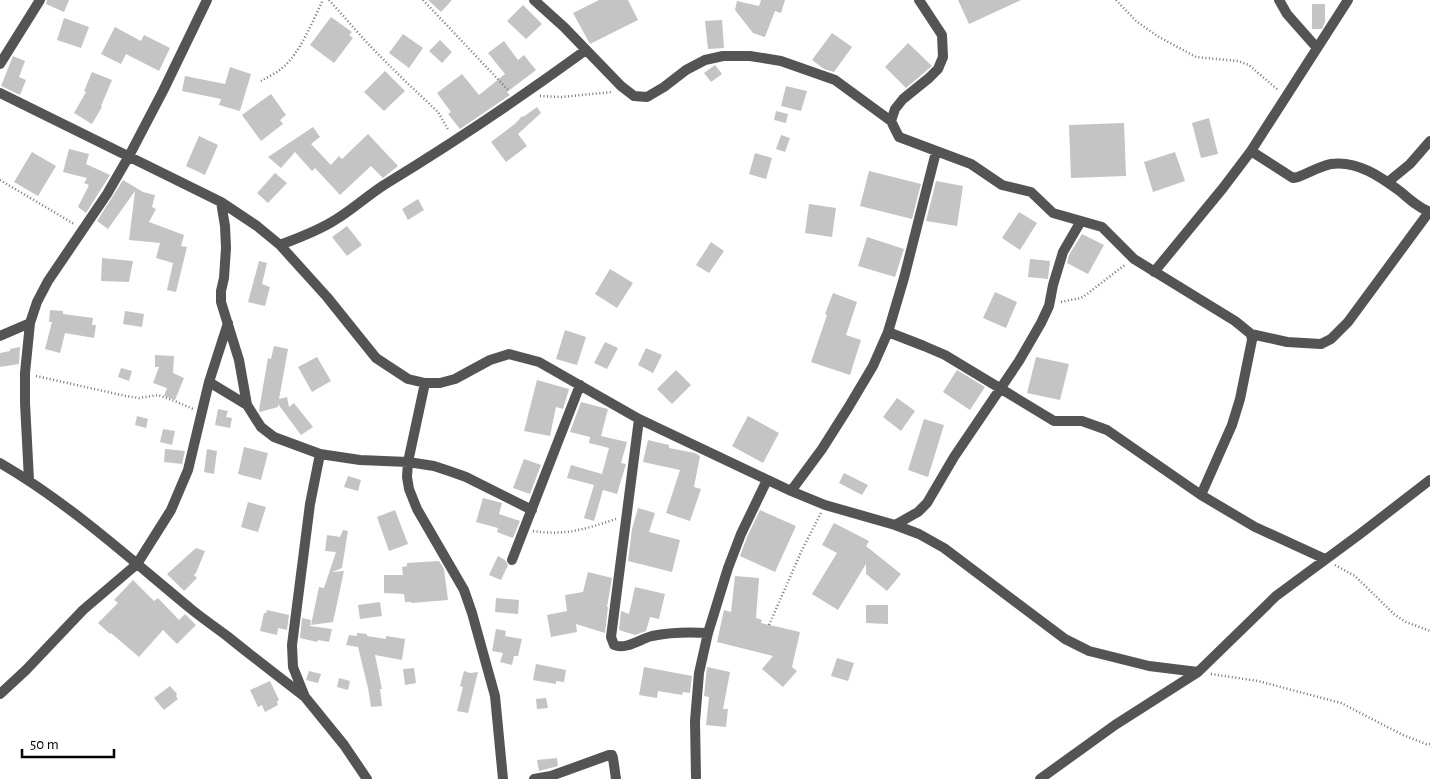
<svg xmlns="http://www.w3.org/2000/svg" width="1430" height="779" font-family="'Alegreya Sans',sans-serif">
<rect width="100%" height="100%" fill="#fff"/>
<path fill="#c4c4c4" d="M47 0H69L64 12 46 4Z
M428 0H452L441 12Z
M599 0H628L638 20 590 44 573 13Z
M761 0H785L781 13 775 11 765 37 753 33 735 10 737 1 759 6Z
M958 0H1021L969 24Z
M1312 4H1325V22L1322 29H1312Z
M523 5 542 24 526 39 507 21Z
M331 17 352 32 349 35 353 38 334 63 310 45Z
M64 18 89 27 81 48 57 40Z
M722 20 724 48 708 49 705 21Z
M115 27 141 41 144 35 170 48 159 71 126 54 121 64 101 54Z
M832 33 852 47 834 72 824 69 812 60Z
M403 34 423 48 409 68 389 53Z
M440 40 452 52 442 63 429 51Z
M504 41 518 60 524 55 536 70 507 92 510 95 460 129 448 114 451 112 437 93 462 74 479 95 505 74 488 53Z
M908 43 932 66 906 88 885 67Z
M13 56 25 61 19 77 26 80 20 95 1 86Z
M715 65 722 74 711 82 704 73Z
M230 67 251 74 240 111 219 105 221 99 182 91 185 76 225 84Z
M385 71 405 91 384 111 364 92Z
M92 72 112 80 101 106 102 107 92 124 74 113 86 92 84 91Z
M786 86 807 91 801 111 781 106Z
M271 94 286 115 280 120 283 124 261 141 242 115Z
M537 107 541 113 518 134 527 146 506 162 491 142 516 123 522 116 523 117Z
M776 111 788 114 786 123 774 120Z
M1209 118 1218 154 1201 158 1192 123Z
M1124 123 1126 176 1071 178 1069 125Z
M313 127 320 137 311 144 331 165 339 156 342 159 368 134 398 166 383 178 371 166 340 195 315 168 312 171 295 152 281 168 268 157Z
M781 135 790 138 785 152 776 149Z
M199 136 218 145 205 175 186 166Z
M69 149 89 154 86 164 110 175 86 213 78 207 89 185 84 183 87 178 63 172Z
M32 152 56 166 38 196 14 182Z
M1175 152 1185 181 1153 192 1144 162Z
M755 153 772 158 766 179 749 174Z
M869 171 921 184 912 219 860 206Z
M275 173 287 183 268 203 257 193Z
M123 180 143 192 155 195 152 207 156 209 149 222 184 235 181 246 187 247 176 292 167 290 173 263 156 258 160 243 129 240 135 191 108 229 97 221Z
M936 181 963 186 957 226 926 221Z
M418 199 424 210 408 220 402 209Z
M809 204 836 208 832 237 805 233Z
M1019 212 1037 223 1020 250 1002 238Z
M347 226 362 245 347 256 332 237Z
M1082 234 1104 245 1088 274 1067 263 1069 255Z
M867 237 904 249 895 277 858 266Z
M711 242 724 251 709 273 696 265Z
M102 258 133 261 129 282 101 281Z
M1030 259 1050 261 1048 279 1028 277Z
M259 261 267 263 262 284 270 287 265 306 248 302Z
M610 269 633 283 617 308 595 294Z
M995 292 1017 302 1006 328 983 318Z
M833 293 857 302 846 335 861 340 850 375 811 362 827 315 825 314Z
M50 310 63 311V314L93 318 92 325H96L94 338 65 333 60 353 45 349 52 322H49Z
M125 311 144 314 142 327 123 324Z
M565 330 586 337 577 365 556 359Z
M605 342 618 348 607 369 594 363Z
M274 346 288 349 279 399 287 397 289 407 294 403 313 427 301 435 278 404V407L260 412 259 410 268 358 271 359Z
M20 347 19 364 0 367V353L10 351V349Z
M646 348 662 355 653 373 638 365Z
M155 355 174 356 173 373 184 378 175 400 164 396 167 388 153 383 159 367H155Z
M317 357 331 381 312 392 298 367Z
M1036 357 1069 364 1060 400 1027 393Z
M121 368 132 371 129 381 118 377Z
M676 370 691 385 672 404 657 389Z
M957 370 985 387 970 410 943 392Z
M537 380 569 389 563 409 556 407 550 436 524 431Z
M897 398 915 411 901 431 883 417Z
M581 402 608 409 601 436 627 442 621 463 626 464 617 494 603 490 594 521 584 518 594 485 567 478 571 465 602 474 609 448 589 443 590 437 570 432Z
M218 409 228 411 226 417 232 418 230 428 215 425Z
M137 416 148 419 146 428 135 425Z
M748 416 779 433 763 463 732 446Z
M924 419 944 425 928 477 908 470Z
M163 429 175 431 172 445 160 442Z
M648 440 669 445V448L695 453 700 456 694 487 701 489 690 521 666 513 680 470 643 462Z
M244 447 268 453 261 480 238 474Z
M165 449 185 451 182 464 164 462Z
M207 449 217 451 214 474 204 472Z
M524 459 541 465 530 494 513 488Z
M844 473 868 485 862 495 839 483Z
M348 476 361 480 358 491 344 487Z
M483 498 502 503 499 514 520 521 513 538 497 532 498 528 476 522Z
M248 502 266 507 258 532 241 527Z
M638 508 655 513 649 532 680 540 672 572 628 561 632 529Z
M395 510 408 544 389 551 377 517Z
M760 510 796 526 775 572 740 556 747 537Z
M834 523 869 541 866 546 901 574 887 591 866 574V564L838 610 812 594 837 553 822 545Z
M343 530 348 531 342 568 332 572 344 571 333 622 311 625 319 587 324 588 336 552 325 551 327 535 340 537Z
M196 548 205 551 196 573 194 575 197 578 184 591 167 574Z
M498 556 505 560 508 565 501 580 489 575Z
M439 561 444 569 448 600 412 603 411 602H405L404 594 384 593V575H403L402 567 407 566V563Z
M588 572 612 578 607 607H608L605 633 576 624 577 632 551 637 547 615 567 611 565 595 583 592Z
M735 576 759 578 756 618 762 620 761 623 800 632 792 667 797 671 783 687 762 669 773 656 717 642 724 610 731 612Z
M133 580 154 601 158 598 179 620 185 614 196 625 177 644 163 630 139 657 111 633 110 634 98 623 118 603 114 600Z
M635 587 665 594 659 619 650 617 646 631 635 635 619 630 621 611 629 614Z
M496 598 519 600 518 614 495 612Z
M380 602 382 616 360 619 358 605Z
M866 605H888V624L866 623Z
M267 610 289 615 287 630 278 628 277 635 260 631 264 613H266Z
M302 618 311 620 310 626 332 629 329 642 318 640 317 642 300 638Z
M496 629 506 631 505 636 522 639 518 656H514L512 665 500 662 503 653 492 651Z
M357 633 367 634V636L386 639V636L405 639 402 660 375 655 382 689H380L382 706 371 707 368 688 358 647 346 645 349 635 357 636Z
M837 658 854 663 848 681 831 676Z
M536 664 566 670 564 682 556 681V684L533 680Z
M644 667 692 676 690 693 683 692 682 695 658 691 657 698 639 695Z
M707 667 730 672 723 709H728L726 727 706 725 709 697 704 696Z
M414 668 416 683 405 685 403 669Z
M309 671 321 674 318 683 306 680Z
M464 671 470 673 478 672 468 713 457 711 463 687 460 686Z
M339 678 350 681 348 690 337 687Z
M270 681 279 700 277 701 278 705 265 712 262 705 258 707 250 690Z
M170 686 177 694 176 696 178 699 164 710 154 698Z
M546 698 548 708 537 709 536 699Z
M557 758 558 766 539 771 537 760Z"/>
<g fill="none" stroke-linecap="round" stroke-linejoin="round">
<path stroke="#767676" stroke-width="2.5" stroke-dasharray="1 2.5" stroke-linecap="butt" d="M329 0 370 46 403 79 438 112 449 131
M423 0 509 91
M1116 0 1136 21 1159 37 1196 57 1238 61 1249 65 1278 90
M261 81C267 77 275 74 281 69 300 54 312 22 323 0
M540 96 561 97 612 92
M0 180 74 224
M1061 302 1081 298 1087 294 1126 264
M36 376 126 396 139 398 158 395 177 402 193 409
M533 531C566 536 585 529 616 519
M1335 565 1355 576 1395 615 1406 622 1430 631
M769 625 802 550 821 513
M1211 674 1258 681 1341 703 1403 735 1426 744H1430"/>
<path stroke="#545454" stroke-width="10" d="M534 0 564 27 621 86 634 96 647 97 664 87 686 70 705 60 723 56H750L781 61 835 80 891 121
M919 0 942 35 943 57 938 69 929 78 903 99 895 109 891 121 899 137 971 164 1002 185 1031 192 1053 213 1102 227 1134 259 1235 321 1251 334 1252 340 1240 399 1232 425 1201 495
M1279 0 1287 14 1317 48
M0 64 40 0
M0 93 221 202 257 226 280 245 327 297 376 358 408 379 425 383H440L455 379 490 360 509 354 539 362 639 419 791 491 825 505 895 525 919 534 944 548 1065 639 1089 651 1149 666 1198 672
M1251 151 1293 178 1298 177C1309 173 1320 166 1331 164 1357 160 1381 177 1401 192 1410 200 1419 208 1430 212
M1388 182 1410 164 1430 141
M221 202 225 226 226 248 224 278 221 291V302L239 360 247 405 261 427 274 437 320 454 360 460 408 462 434 466 452 472 466 477 532 510
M280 245C298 238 318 231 335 220 352 210 367 196 384 185 453 143 520 98 586 50
M1154 272 1223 188 1251 151 1348 0
M888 332 924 346 945 355 1054 421H1082L1107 430 1201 495 1255 527 1325 559
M1251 334 1287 342 1321 344 1331 339 1348 322 1429 212
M0 336 30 323
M209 382 247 405
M425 383 408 462 407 477 409 489 417 509 464 590 472 613 495 696 503 779
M639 419 611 637 614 645C626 650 640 639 652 636 671 632 689 632 708 633
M320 454 310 504 292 645 293 667 305 697 344 745 367 779
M0 463C69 503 129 558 191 609 202 618 215 627 227 636 253 657 279 677 305 697
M29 480 25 403V373L30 323 37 302 48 281 107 194 129 156 163 91 207 0
M791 491 822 449 848 408 873 366 888 332 904 278 936 152
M895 525 918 512 927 503 954 457 1019 361 1041 323 1049 306 1053 285 1063 252 1081 221
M512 560 580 385
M0 694 26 670 83 610 137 564 171 510 188 470 209 382 228 323
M696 777 695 721 699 673 708 633 728 568 741 534 767 480
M534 779 551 776 609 755H612L613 758 616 779
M1040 779 1115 725 1198 672 1276 596 1360 534 1430 480"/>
</g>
<path d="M22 749v8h92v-8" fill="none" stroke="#000000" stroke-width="2.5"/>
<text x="30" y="749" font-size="15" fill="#000000" stroke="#ffffff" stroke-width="4" paint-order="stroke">50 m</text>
</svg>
